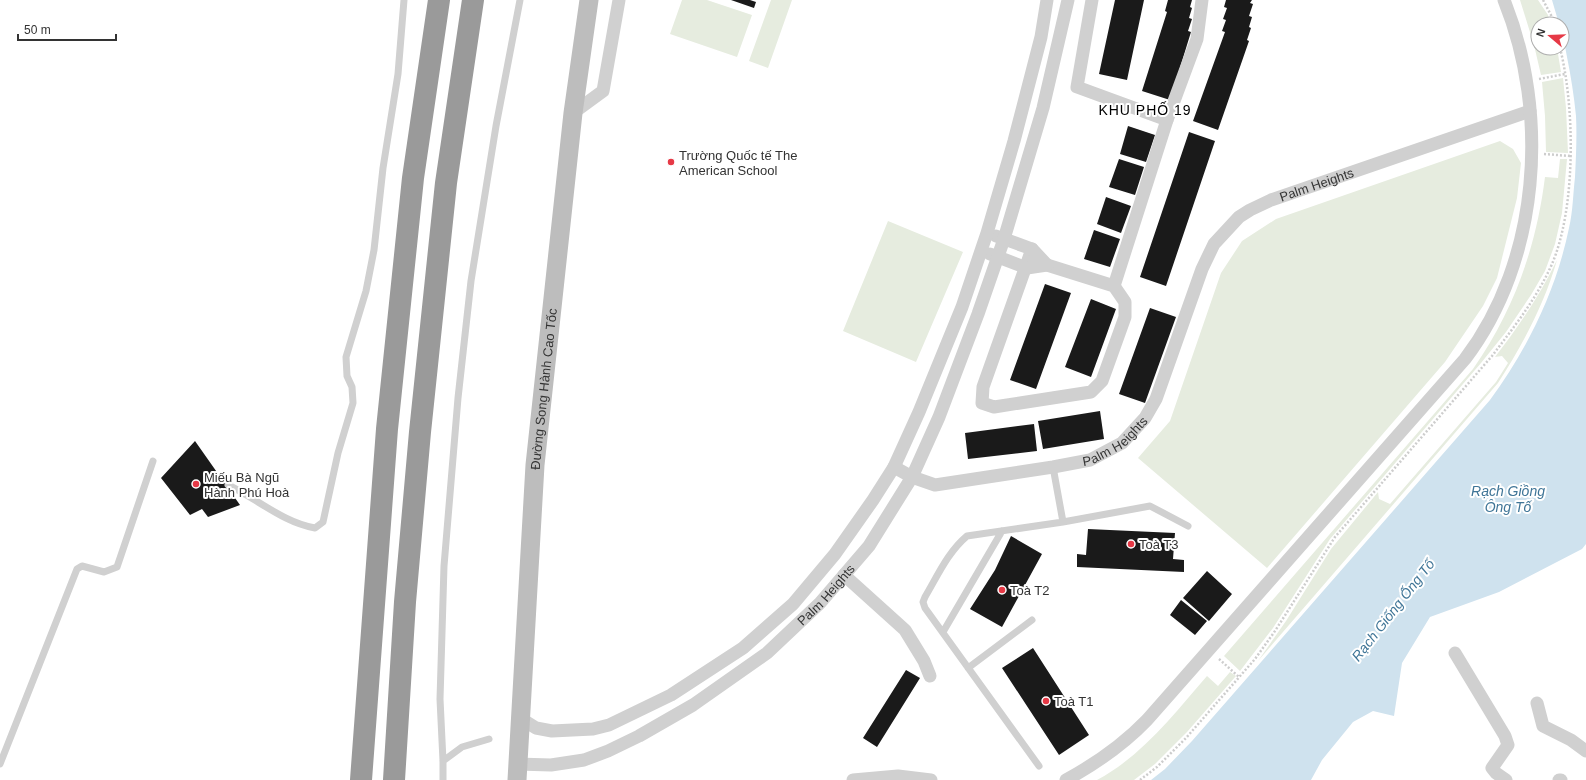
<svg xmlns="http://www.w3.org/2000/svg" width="1586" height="780" font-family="Helvetica,sans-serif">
<rect width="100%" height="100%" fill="#fff"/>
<path fill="#e6ecdf" d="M682 0H707L752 15 737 57 670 34Z
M771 0H792L768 68 749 61Z
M1520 0H1538L1548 15 1550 24H1538V48H1557L1561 72 1541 75 1534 45Z
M1563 78 1566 108 1568 153 1546 152 1545 116 1542 82Z
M1500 141 1513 149 1521 163 1517 198 1497 278 1483 306 1445 362 1267 568 1138 458 1170 421 1221 273 1242 241 1276 219Z
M1560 159H1567L1562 213 1555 244 1545 271 1531 295 1506 332 1481 363 1330 539 1273 628 1240 671 1224 656 1473 369C1514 310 1536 248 1545 177L1558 178Z
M888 221 963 252 916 362 843 331Z
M1557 260C1544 305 1523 344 1498 383L1258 661 1286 621 1331 549 1378 492 1379 499 1390 504 1496 382 1508 363 1502 356 1495 357C1519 326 1540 295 1557 260Z
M1230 672 1236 676 1187 732 1155 764 1134 780H1097C1142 756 1175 713 1207 676L1218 686Z"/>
<path fill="#cfe2ee" d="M1552 0H1586V544L1582 549 1499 592 1430 617 1402 663 1394 716 1373 711 1353 722 1322 760 1311 780H1151L1165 769 1192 741 1490 400C1528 348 1556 291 1569 228 1573 211 1573 194 1575 177 1576 157 1577 136 1576 116 1574 96 1571 77 1567 57 1565 45 1562 35 1562 24H1559Z"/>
<path fill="#1a1a1a" d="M731 0H750L756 2 754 8Z
M1115 0H1144L1127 80 1099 74Z
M1168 0H1192L1190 7 1192 8 1189 18 1192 19 1188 31 1191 32 1170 100 1142 91 1167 12 1165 11Z
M1226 0H1252L1250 3 1253 4 1249 16 1252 17 1249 27 1251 28 1247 40 1249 41 1218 130 1193 121 1225 32 1222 31 1226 20 1223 19 1227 8 1224 7Z
M1128 126 1155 135 1146 162 1120 154Z
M1189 132 1215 141 1166 286 1140 277Z
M1119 159 1144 167 1135 195 1109 187Z
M1106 197 1131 206 1121 233 1097 224Z
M1094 230 1120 239 1110 267 1084 259Z
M1045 284 1071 293 1036 389 1010 380Z
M1091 299 1116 309 1091 377 1065 367Z
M1150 308 1176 317 1145 403 1119 394Z
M1100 411 1104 439 1043 449 1038 421Z
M1034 424 1037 451 968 459 965 433Z
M195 441 240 505 208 517 202 509 190 515 161 478Z
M1088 529 1175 533 1173 559 1184 560V572L1077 567V554L1086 555Z
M1011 536 1042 554 1002 627 970 609 995 570Z
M1207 571 1232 594 1209 621 1183 598Z
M1181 600 1207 621 1195 635 1170 615Z
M1033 648 1089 735 1059 755 1002 668Z
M906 670 920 678 877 747 863 738Z"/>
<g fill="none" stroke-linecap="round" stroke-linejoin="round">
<path stroke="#cdcdcd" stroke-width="2.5" stroke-dasharray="2 2" stroke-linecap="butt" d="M1543 0 1551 15 1553 24
M1539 79 1565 74
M1544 154 1570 156
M1219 659 1239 677
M1140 780 1157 767 1186 738 1255 659 1275 631 1335 537 1492 356C1514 327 1537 298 1552 264 1576 208 1575 107 1560 48"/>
<path stroke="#d0d0d0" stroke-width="7" d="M1053 467 1063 522
M228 485C258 499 282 522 315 528L323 522 338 453 353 403 352 387 347 376 346 357 366 291 374 250 383 168 398 74 404 0
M943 632 1002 531
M968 668 1032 620
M443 761 462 747 489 739
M0 764 77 569 82 566 104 572 117 567 153 461
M1039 766 925 608 923 602 925 597C938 575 948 552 967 536L1063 522 1150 506 1188 526
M443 780V761L440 699 444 566 458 398 471 281 496 126 520 0"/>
<g stroke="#d0d0d0" stroke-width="13">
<path d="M1092 0 1077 87 1167 120"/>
<path d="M573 113 603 91 619 0"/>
<path d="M1032 249 983 387 982 403 994 407 1091 392 1102 381 1125 317V302L1114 286 1047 265"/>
<path d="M990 254 1027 268 1047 265 1032 249 996 236"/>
<path d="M1114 286 1167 120 1197 39 1202 0"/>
<path id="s1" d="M894 467 912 477 935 485 1053 467 1090 460 1122 443 1145 418 1156 399 1202 269 1214 244 1239 217 1250 210 1271 200 1530 111"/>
<path d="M844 575 905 630 924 661 930 676"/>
<path d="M1455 653 1505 736 1508 745 1492 768 1496 773 1506 780"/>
<path d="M1537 703 1543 726 1571 740 1586 751"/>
<path d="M520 718 536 728 552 731 593 729 609 725 671 695 743 648 793 604 835 554 873 500 894 467 919 412 962 307 987 233 1014 141 1041 37 1047 0"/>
<path id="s2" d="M517 764 551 765 584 760 608 751 639 736 693 705 767 653 820 603 869 546 912 477 939 417 978 314 1004 239 1043 108 1068 0"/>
<path d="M853 780 898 776 931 780"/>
<path d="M1066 780C1097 763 1123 745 1147 720L1465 359C1540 260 1550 114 1504 0"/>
<path d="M1559 780H1561"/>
</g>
<path stroke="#bdbdbd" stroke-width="19" id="s3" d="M517 780 535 465 573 113 589 0"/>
<path stroke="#9a9a9a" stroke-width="22" d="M361 780 387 429 413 178 439 0
M394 780 405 602 420 432 446 183 473 0"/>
</g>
<g fill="#e63946" stroke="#fff" stroke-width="1.5">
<circle cx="671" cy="162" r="4"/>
<circle cx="196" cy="484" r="4"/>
<circle cx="1131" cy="544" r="4"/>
<circle cx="1002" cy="590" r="4"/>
<circle cx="1046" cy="701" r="4"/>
</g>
<g text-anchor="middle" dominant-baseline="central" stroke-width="4" stroke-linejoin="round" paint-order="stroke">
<g font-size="13" fill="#333" stroke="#fff" text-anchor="start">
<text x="679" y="155">Trường Quốc tế The<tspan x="679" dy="15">American School</tspan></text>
<text x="204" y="477">Miếu Bà Ngũ<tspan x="204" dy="15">Hành Phú Hoà</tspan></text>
<text x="1139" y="544">Toà T3</text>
<text x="1010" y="590">Toà T2</text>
<text x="1054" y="701">Toà T1</text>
</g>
<g font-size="13" fill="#333" stroke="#fff">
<text stroke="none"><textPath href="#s1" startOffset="581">Palm Heights</textPath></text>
<text stroke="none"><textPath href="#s3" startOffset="392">Đường Song Hành Cao Tốc</textPath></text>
<text stroke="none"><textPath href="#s1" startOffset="233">Palm Heights</textPath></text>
<text stroke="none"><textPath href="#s2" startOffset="363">Palm Heights</textPath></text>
</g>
<g font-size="14" letter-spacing="1" fill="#000" stroke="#fff">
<text x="1145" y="110">KHU PHỐ 19</text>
</g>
<g font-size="14" font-style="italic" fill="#3f7597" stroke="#fff">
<text x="1508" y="491">Rạch Giồng<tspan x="1508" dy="16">Ông Tố</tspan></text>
<text transform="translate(1393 610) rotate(-52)">Rạch Giống Ống Tố</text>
</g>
</g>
<g transform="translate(1550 36) rotate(289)"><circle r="19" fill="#ffffff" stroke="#adadad"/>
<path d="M0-3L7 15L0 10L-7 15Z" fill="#e63946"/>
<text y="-6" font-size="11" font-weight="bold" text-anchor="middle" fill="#333333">N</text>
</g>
<path d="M18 34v6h98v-6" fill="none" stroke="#333333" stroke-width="2"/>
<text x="24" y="34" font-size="12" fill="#333333" stroke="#ffffff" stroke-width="3" paint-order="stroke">50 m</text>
</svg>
